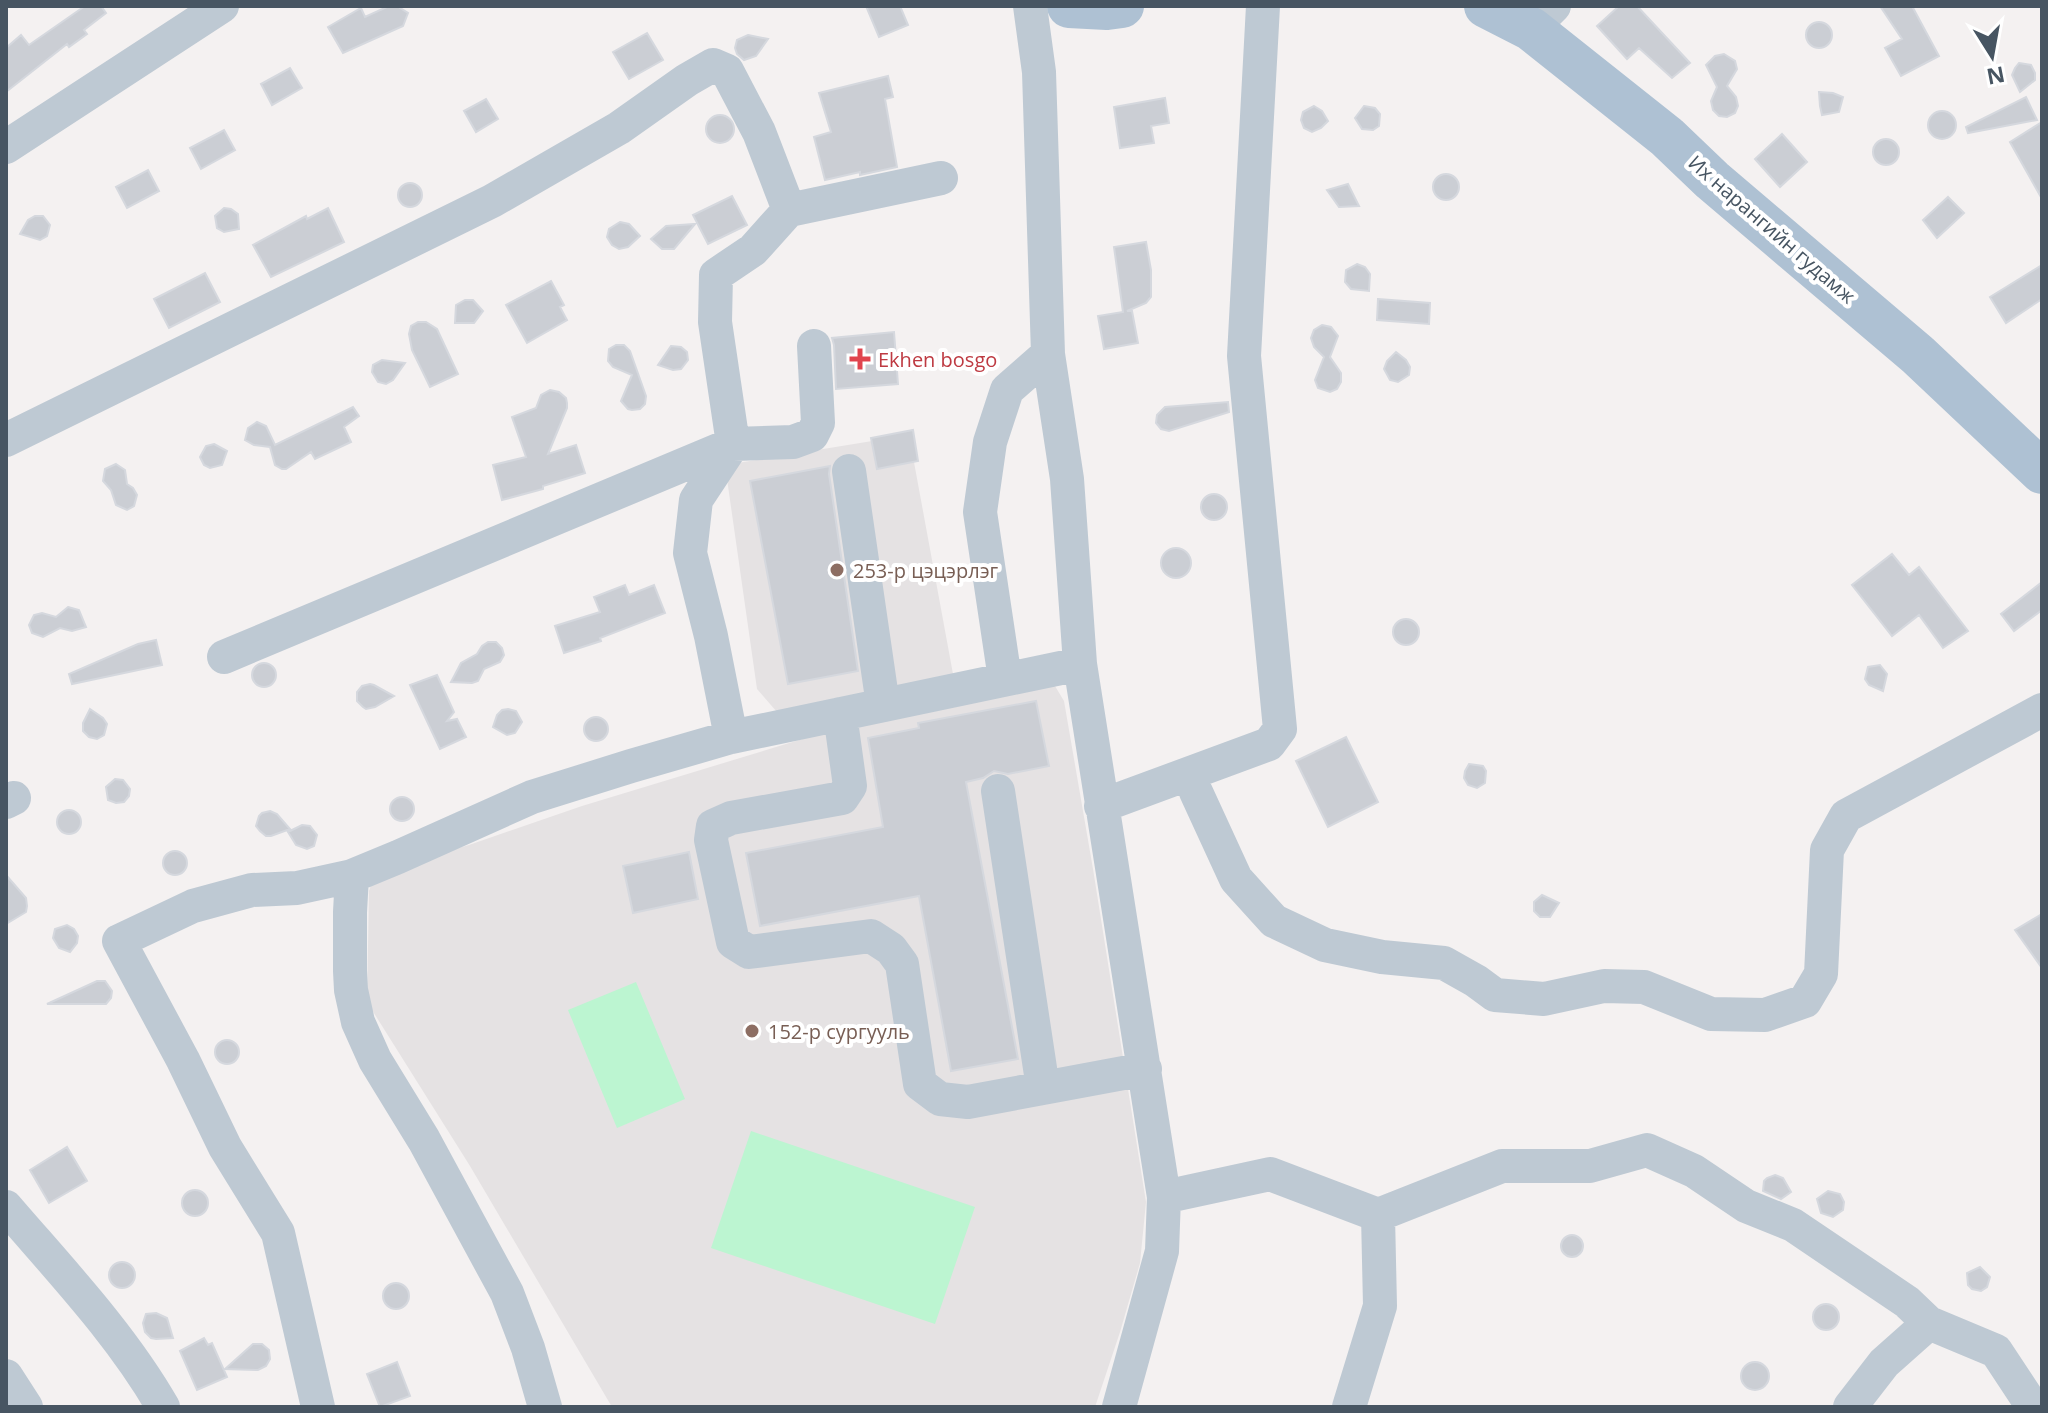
<svg xmlns="http://www.w3.org/2000/svg" width="2048" height="1413" font-family="'Open Sans',sans-serif">
<rect width="100%" height="100%" fill="#f4f1f1"/>
<path fill="#e5e2e3" d="M909 435 953 674 777 712 757 689 725 465Z
M1055 686 1064 701 1093 869 1146 1202 1140 1263 1120 1332 1095 1407H612L470 1166 367 1002 369 891 372 882 412 861 469 845 582 806 852 724Z"/>
<path fill="#bcf5d1" d="M636 982 685 1099 617 1128 568 1010Z
M751 1131 975 1207 935 1324 711 1248Z"/>
<path fill="#cbced4" stroke="#d5d8de" stroke-width="2" d="M85 6H101L106 13 84 30 87 34 69 47 67 44 6 92V48L21 35 29 45Z
M389 6H397L408 13 403 26 343 53 328 27 361 8 365 17Z
M866 6H900L908 25 879 37Z
M1619 6H1637L1690 63 1672 78 1639 48 1627 59 1597 26Z
M1880 6H1912L1939 56 1901 76 1885 48 1902 39Z
M1806 35a13 13 0 1 1 26 0a13 13 0 1 1-26 0Z
M647 33 663 60 629 79 613 52Z
M748 35 768 39 756 56 744 60 737 54 735 48 737 40Z
M1724 54 1735 61 1737 69 1727 86 1736 97 1738 106 1735 113 1727 117 1719 116 1713 110 1711 101 1717 87 1706 65 1715 56Z
M2019 63 2031 65 2035 73V80L2020 92 2012 75 2015 68Z
M290 68 302 88 272 105 261 84Z
M888 76 893 97 885 99 897 167 860 175V172L825 180 814 137 831 132 819 93Z
M1819 92 1833 93 1843 97 1839 112 1822 115 1820 106Z
M2026 97 2037 120 1968 133 1966 127Z
M1165 98 1169 123 1151 126 1154 143 1120 148 1114 107Z
M486 99 498 119 476 132 464 111Z
M1314 106 1322 111 1328 121 1321 128 1312 132 1304 128 1301 120 1303 112Z
M1364 106 1375 108 1380 114 1379 126 1373 130 1362 129 1355 118Z
M1928 125a14 14 0 1 1 28 0a14 14 0 1 1-28 0Z
M706 129a14 14 0 1 1 28 0a14 14 0 1 1-28 0Z
M2042 122V199L2010 142Z
M224 130 235 150 201 169 190 148Z
M1782 134 1807 162 1780 187 1755 159Z
M1873 152a13 13 0 1 1 26 0a13 13 0 1 1-26 0Z
M148 170 159 191 127 208 116 187Z
M1433 187a13 13 0 1 1 26 0a13 13 0 1 1-26 0Z
M398 195a12 12 0 1 1 24 0a12 12 0 1 1-24 0Z
M1348 184 1359 206 1339 207 1327 190Z
M732 196 747 225 708 244 693 215Z
M1948 197 1964 213 1937 238 1923 220Z
M224 208 231 209 238 214 239 229 224 232 217 228 215 216Z
M328 208 344 242 271 277 253 245 306 216 307 219Z
M35 216H43L50 225 47 236 40 240 20 234 28 220Z
M620 222 629 224 640 236 628 247 619 249 612 245 607 237 609 229Z
M695 224 674 249H662L651 239 666 226Z
M1146 242 1151 270V297L1146 303 1127 311H1132L1138 343 1104 349 1098 316 1123 312 1114 247Z
M1357 264 1365 267 1370 274 1369 291 1351 289 1345 282 1346 270Z
M2042 265V299L2006 323 1990 297Z
M205 273 220 302 169 328 154 299Z
M551 281 564 305 560 307 567 320 527 343 506 305Z
M1378 299 1430 303 1429 324 1377 320Z
M465 300H473L483 311 474 323H455L456 305Z
M418 322H426L437 329 458 374 430 387 412 350 409 334 411 326Z
M1322 325 1331 327 1338 336 1330 357 1341 373V382L1337 389 1330 392 1318 388 1315 380 1324 357 1314 347 1311 338 1314 330Z
M894 332 898 384 836 389 834 345 832 338Z
M616 345H624L630 351 646 396 645 404 640 409 632 410 628 409 621 401 632 375 613 367 608 361 609 349Z
M671 346 681 347 687 352 688 360 681 369 673 370 658 365Z
M1396 352 1406 360 1410 367 1409 375 1398 382 1390 380 1384 369 1387 361Z
M382 360 405 363 393 380 386 384 378 382 372 372 373 365Z
M550 390 559 392 566 398 567 403V408L548 454 576 445 585 473 543 486V489L502 500 493 465 526 457 512 417 536 408 541 395Z
M1228 402 1229 412 1169 431 1161 429 1156 423 1157 415 1165 407Z
M353 407 359 416 344 427 351 442 315 459 311 452 286 469H282L275 465 270 447 254 445 245 440 248 428 257 422 266 426 275 445Z
M913 430 918 461 877 469 871 438Z
M214 444 227 451 222 465 210 468 204 465 200 457 206 446Z
M116 464 125 470 127 484 133 488 137 495 134 506 127 510 116 505 111 490 103 481 105 469Z
M830 466 829 474 858 671 788 684 750 481Z
M1201 507a13 13 0 1 1 26 0a13 13 0 1 1-26 0Z
M1161 563a15 15 0 1 1 30 0a15 15 0 1 1-30 0Z
M1892 554 1909 575 1919 567 1968 631 1943 648 1919 615 1892 636 1852 585Z
M2042 582V610L2014 631 2001 614Z
M625 585 629 595 654 585 665 613 600 638 601 641 564 653 555 626 600 612 594 597Z
M68 607 79 610 86 627 72 631 60 628 43 637 32 633 29 625 34 615 42 613 56 617Z
M1393 632a13 13 0 1 1 26 0a13 13 0 1 1-26 0Z
M156 640 162 665 72 684 69 674 138 644Z
M488 642H496L502 648 504 655 500 662 484 669 478 681 472 683 451 682 461 663 477 654 482 646Z
M252 675a12 12 0 1 1 24 0a12 12 0 1 1-24 0Z
M1880 665 1887 674 1883 691 1869 685 1865 679 1868 667Z
M437 675 454 712 447 721 457 719 466 737 440 749 410 685Z
M370 684 374 685 394 696 375 707 366 709 363 707 357 701V692L362 686Z
M1036 701 1049 766 1008 774 994 771 983 778 966 782 1018 1059 951 1071 919 896 760 926 746 853 883 827 868 738 919 728 918 723Z
M90 709 103 718 107 724 104 735 97 739 89 737 83 731V723Z
M508 709 516 711 522 722 515 733 507 735 493 727 497 715 502 710Z
M584 729a12 12 0 1 1 24 0a12 12 0 1 1-24 0Z
M1346 737 1378 802 1328 827 1296 761Z
M1469 764 1483 766 1486 771 1485 783 1477 788 1468 785 1464 778 1465 771Z
M115 779 123 780 130 789 129 796 124 802 116 803 108 800 106 787Z
M390 809a12 12 0 1 1 24 0a12 12 0 1 1-24 0Z
M57 822a12 12 0 1 1 24 0a12 12 0 1 1-24 0Z
M270 811 277 814 290 829 271 836H266L260 831 256 826 259 816 262 813Z
M302 825 310 826 317 835 314 846 307 849 296 845 288 832Z
M163 863a12 12 0 1 1 24 0a12 12 0 1 1-24 0Z
M689 852 698 899 633 913 623 866Z
M6 875 26 898 27 906 26 912 6 924Z
M1542 895 1559 903 1550 917H1540L1534 911V902Z
M2042 914V968L2015 930Z
M67 925 74 929 78 936 77 943 70 952 59 948 53 938 55 929Z
M97 981H105L112 991 111 998 106 1004H47Z
M215 1052a12 12 0 1 1 24 0a12 12 0 1 1-24 0Z
M67 1147 87 1181 49 1203 30 1170Z
M1775 1175 1783 1178 1791 1192 1781 1199 1763 1191 1764 1181 1767 1178Z
M182 1203a13 13 0 1 1 26 0a13 13 0 1 1-26 0Z
M1828 1191 1840 1194 1844 1202 1843 1210 1833 1217 1821 1213 1817 1199Z
M1561 1246a11 11 0 1 1 22 0a11 11 0 1 1-22 0Z
M109 1275a13 13 0 1 1 26 0a13 13 0 1 1-26 0Z
M1980 1267 1990 1277 1987 1287 1981 1291 1972 1289 1968 1285 1967 1273Z
M383 1296a13 13 0 1 1 26 0a13 13 0 1 1-26 0Z
M1813 1317a13 13 0 1 1 26 0a13 13 0 1 1-26 0Z
M156 1313 167 1318 173 1338 156 1339 151 1338 145 1332 143 1323 146 1314Z
M204 1338 208 1345 212 1343 227 1377 197 1390 180 1351Z
M253 1344H262L269 1350 270 1359 266 1366 258 1370 225 1369Z
M397 1362 410 1396 380 1407 367 1374Z
M1741 1376a14 14 0 1 1 28 0a14 14 0 1 1-28 0Z"/>
<g fill="none" stroke-linecap="round" stroke-linejoin="round">
<path stroke="#bec9d3" stroke-width="34" d="M1030 6 1039 72 1048 354 1067 479 1080 664 1164 1197 1162 1251 1119 1407
M1531 29 1554 6
M6 147 222 6
M789 210 941 178
M6 440 492 201 619 128 687 80 713 65 727 71 759 132 789 210 753 250 716 275 715 322 733 444 696 500 690 553 711 636 731 737
M849 471 883 705
M224 657 733 444 793 442 812 435 818 423 814 346
M1005 679 980 512 990 442 1007 390 1048 354
M840 714 850 786 842 798 731 818 713 826 711 840 733 942 749 952 871 936 891 949 902 964 920 1084 940 1099 968 1102 1145 1069
M998 791 1043 1088
M1196 792 1236 879 1274 921 1325 945 1382 957 1444 963 1476 981 1495 995 1544 999 1604 986 1644 987 1711 1014 1765 1015 1805 1001 1821 974 1827 850 1846 816 2042 710
M6 802 14 798
M1101 806 1269 744 1280 729 1244 356 1263 6
M1164 1197 1270 1174 1378 1215 1502 1166H1590L1647 1150 1694 1171 1746 1206 1793 1225 1907 1302 1929 1323 1884 1363 1850 1407
M6 1207C61 1271 121 1334 163 1407
M1929 1323 1996 1351 2033 1407
M6 1376 26 1407
M318 1407 278 1233 225 1147 183 1060 119 941 193 906 252 890 297 888 352 876
M545 1407 528 1348 507 1293 424 1140 375 1060 358 1022 351 990 350 971V912L352 876 398 857 532 797 631 766 731 737 1080 664
M1349 1407 1380 1306 1378 1215"/>
<path stroke="#aec1d3" stroke-width="44" d="M1069 6 1107 8 1122 6
M1486 6 1531 29 1667 137 1712 180 1918 355 2042 472"/>
</g>
<path fill="#e0444e" stroke="#fff" stroke-width="3" d="M856 347h8v8h8v8h-8v8h-8v-8h-8v-8h8z"/>
<g fill="#8d6e63" stroke="#fff" stroke-width="3">
<circle cx="837" cy="570" r="8"/>
<circle cx="752" cy="1031" r="8"/>
</g>
<g text-anchor="middle" dominant-baseline="central" stroke-width="8" stroke-linejoin="round" paint-order="stroke">
<g font-size="20" fill="#475562" stroke="#fff">
<text transform="translate(1772 229) rotate(41)">Их нарангийн гудамж</text>
</g>
<g font-size="20" fill="#be3a42" stroke="#fff" text-anchor="start">
<text x="878" y="359">Ekhen bosgo</text>
</g>
<g font-size="20" fill="#785e54" stroke="#fff" text-anchor="start">
<text x="853" y="570">253-р цэцэрлэг</text>
<text x="768" y="1031">152-р сургууль</text>
</g>
</g>
<rect width="2048" height="1413" fill="none" stroke="#475562" stroke-width="16"/>
<g transform="translate(1992 56) rotate(169)" stroke="#ffffff" stroke-width="6" paint-order="stroke">
<path d="M0-6L14 30L0 20L-14 30Z" fill="#475562"/>
<text y="-12" font-size="22" font-weight="bold" text-anchor="middle" fill="#475562">N</text>
</g>
</svg>
